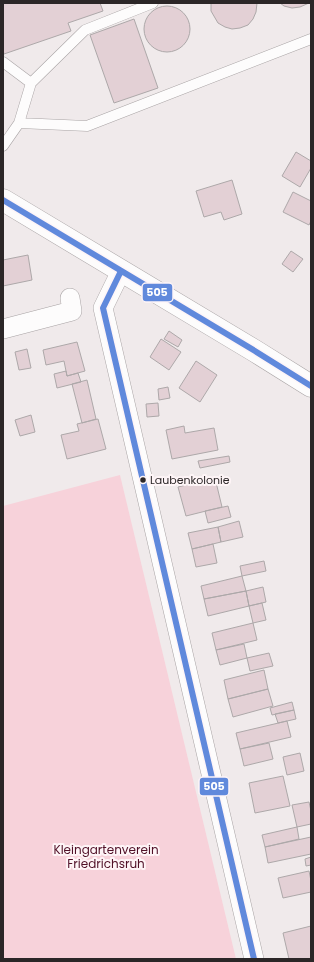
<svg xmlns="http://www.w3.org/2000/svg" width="314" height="962" font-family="Poppins,sans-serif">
<rect width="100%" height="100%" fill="#f0eaeb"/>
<path fill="#f7d2da" d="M120 475 236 959H3V506Z"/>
<path fill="#e3d0d5" stroke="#ada8a9" d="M3 3H100L103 11 68 23 71 31 4 54 3 50Z
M211 3H257L256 12 253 19 248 25 240 28 232 29 225 27 218 23 211 11Z
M280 3H309L300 7 292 8 284 6Z
M144 29a23 23 0 1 1 46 0a23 23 0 1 1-46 0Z
M134 19 158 88 114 103 90 35Z
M296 152 311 161V168L300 187 282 176Z
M232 180 242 214 224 220 221 212 204 217 196 191Z
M293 192 311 201V221L309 225 283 212Z
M291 251 303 259 293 272 282 264Z
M28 255 32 280 3 286V260Z
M169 331 182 340 178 347 164 339Z
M161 339 181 352 169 370 150 357Z
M77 342 85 371 67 376 64 361 46 365 43 350Z
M27 349 31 368 19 370 15 352Z
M196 361 217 375 200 402 179 388Z
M66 371 67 376 78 373 81 382 57 388 54 374Z
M87 380 96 419 82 423 72 384Z
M168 387 170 398 159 400 158 389Z
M158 403 159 416 147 417 146 404Z
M31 415 35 432 20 436 15 420Z
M98 419 106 449 67 459 61 435 79 431 77 424Z
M184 426 185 433 214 428 218 450 172 459 166 430Z
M229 456 230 462 200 468 198 461Z
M215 478 222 507 186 516 178 487Z
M228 506 231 517 208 523 205 511Z
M239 521 243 537 221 542 218 527Z
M218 527 221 542 192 549 188 533Z
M213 544 217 563 196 567 192 549Z
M264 561 266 571 242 576 240 566Z
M242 576 246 591 204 599 201 586Z
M263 587 266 602 249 606 246 591Z
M246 591 249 606 208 616 204 599Z
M262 603 266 620 253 623 249 606Z
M253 623 257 640 216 650 212 633Z
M244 644 247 658 220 665 216 650Z
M269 653 273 666 250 671 247 658Z
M264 670 268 689 228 699 224 680Z
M268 689 273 706 233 717 228 699Z
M292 702 294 710 272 715 270 708Z
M294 710 296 719 278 723 275 714Z
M287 721 291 737 240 749 236 733Z
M269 743 273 759 244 766 240 749Z
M300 753 304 771 287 775 283 757Z
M283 776 290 806 255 813 249 783Z
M309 802 311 811V824L297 827 292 805Z
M297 827 299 839 265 847 262 835Z
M311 837V854L268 863 265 847Z
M311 857V865L306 866 305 859Z
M309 871 311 881V892L283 898 278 878Z
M311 926V959H289L283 933Z"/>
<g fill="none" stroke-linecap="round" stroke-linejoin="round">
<defs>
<path id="service" d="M3 62 31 83
M19 123 87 126 311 39
M3 146 19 123 31 83 85 30 153 3"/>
<path id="minor" d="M121 271 103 308 254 959
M3 329 72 311 70 298"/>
<path id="secondary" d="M3 200 255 351 311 386"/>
</defs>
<use href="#service" stroke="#a8a3a4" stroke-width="11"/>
<use href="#minor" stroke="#a8a3a4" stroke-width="20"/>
<use href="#secondary" stroke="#a8a3a4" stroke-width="23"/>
<use href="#service" stroke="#fdfcfc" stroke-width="10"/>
<use href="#minor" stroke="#fdfcfc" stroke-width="19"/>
<use href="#secondary" stroke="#fdfcfc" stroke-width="22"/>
<defs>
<path id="bus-1" d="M3 200 255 351 311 386
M121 271 103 308 254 959"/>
</defs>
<use href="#bus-1" stroke="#fef5f7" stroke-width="9"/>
<use href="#bus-1" stroke="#6089dc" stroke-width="6"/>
</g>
<circle fill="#2b2627" stroke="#fef5f7" stroke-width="1.5" cx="143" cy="480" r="3.5"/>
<g text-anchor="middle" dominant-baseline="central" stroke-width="4" stroke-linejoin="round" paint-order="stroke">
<g font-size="11" fill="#2b2627" stroke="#fef5f7" text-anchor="start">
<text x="150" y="480">Laubenkolonie</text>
</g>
<g font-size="12" fill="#501027" stroke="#fef5f7">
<text x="106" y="849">Kleingartenverein<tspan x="106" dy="14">Friedrichsruh</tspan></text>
</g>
</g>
<g stroke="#fef5f7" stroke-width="1.5">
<rect x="142" y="283" width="31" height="19" rx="4" fill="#6089dc"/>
<rect x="199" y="777" width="30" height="19" rx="4" fill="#6089dc"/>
</g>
<g font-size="11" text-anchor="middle" font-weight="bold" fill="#fff">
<text x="157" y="296">505</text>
<text x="214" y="790">505</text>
</g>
<rect width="314" height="962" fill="none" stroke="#2b2627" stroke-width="8"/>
</svg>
